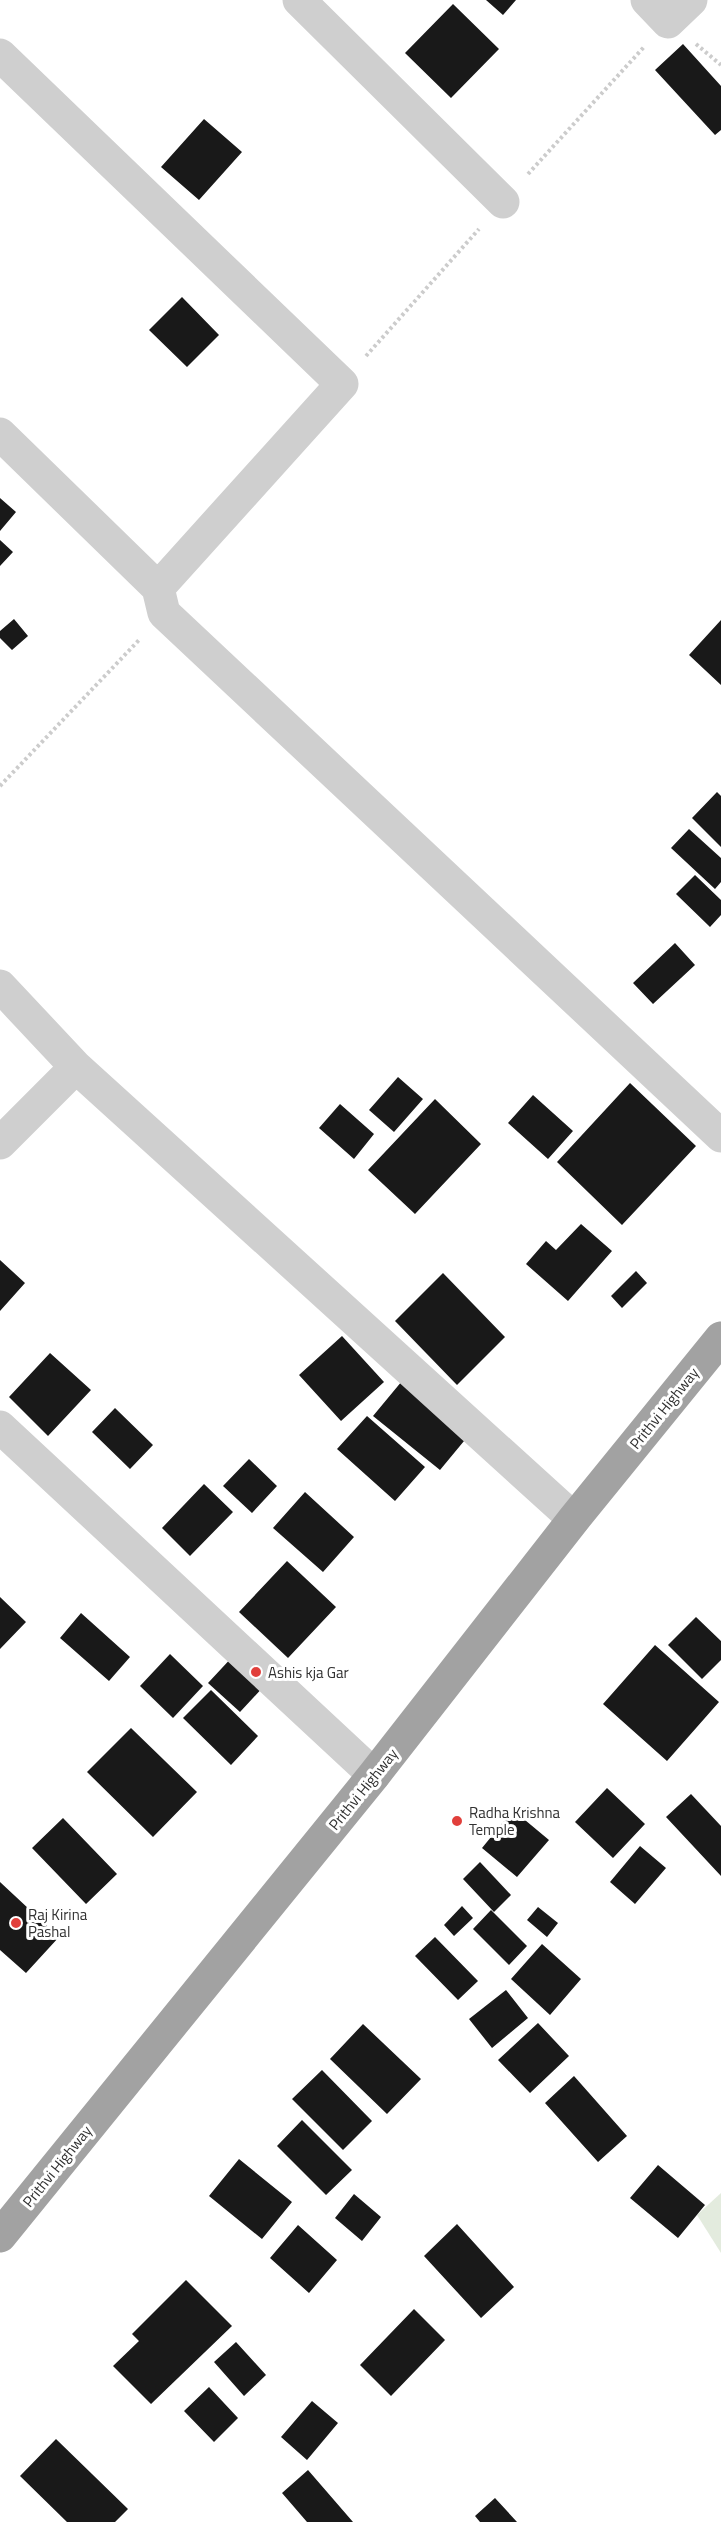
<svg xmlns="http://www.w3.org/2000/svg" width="721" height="2522" font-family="'Titillium Web',sans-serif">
<rect width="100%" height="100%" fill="#fff"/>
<path fill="#e3ebde" d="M721 2193V2253L697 2215Z"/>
<path fill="#191919" d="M486 0H516L503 15Z
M453 4 499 49 451 98 405 53Z
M683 44 721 86V130L715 135 655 70Z
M204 119 242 152 199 200 161 167Z
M182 297 219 335 187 367 149 330Z
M0 498 16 512 0 531Z
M0 540 13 552 0 566Z
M14 619 28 636 12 650 0 638V631Z
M721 620V685L689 655Z
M717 792 721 796V847L692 818Z
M689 829 721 858V882L715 889 671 848Z
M695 875 721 900V915L710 927 676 894Z
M675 943 695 965 653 1004 633 983Z
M398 1077 423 1099 394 1132 369 1110Z
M630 1083 696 1146 622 1225 557 1162Z
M533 1095 573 1131 548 1159 508 1123Z
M435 1099 481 1144 415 1214 368 1170Z
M340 1104 374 1134 354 1159 319 1128Z
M581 1224 612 1251 568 1301 526 1264 546 1241 556 1250Z
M0 1260 25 1283 0 1311Z
M636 1271 647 1283 622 1308 611 1296Z
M443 1273 505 1337 457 1385 395 1321Z
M342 1336 384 1382 341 1421 299 1375Z
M50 1353 91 1390 48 1436 9 1397Z
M402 1381 469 1435 440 1470 373 1416Z
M115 1408 153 1445 130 1469 92 1432Z
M367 1416 425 1467 395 1501 337 1449Z
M249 1459 277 1486 252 1513 223 1486Z
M204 1484 233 1512 190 1556 162 1528Z
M305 1492 354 1537 323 1572 273 1528Z
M287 1561 336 1607 288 1658 239 1612Z
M0 1597 26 1622 0 1649Z
M81 1613 130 1657 109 1681 60 1638Z
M696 1617 721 1641V1660L702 1679 668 1645Z
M655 1645 719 1702 667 1761 603 1704Z
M170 1654 203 1686 173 1718 140 1686Z
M235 1654 266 1684 240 1712 208 1683Z
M211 1690 258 1736 231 1765 183 1718Z
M131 1728 197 1792 153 1837 87 1772Z
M607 1788 645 1824 613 1858 575 1822Z
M691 1794 721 1826V1876L666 1817Z
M513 1810 549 1840 517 1877 482 1848Z
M63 1818 117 1874 86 1904 32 1848Z
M640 1846 666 1868 635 1904 610 1882Z
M480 1862 511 1895 494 1912 463 1879Z
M0 1882 59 1937 26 1973 0 1950Z
M462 1906 473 1918 454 1936 444 1925Z
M538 1907 558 1923 547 1937 527 1920Z
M491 1910 527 1946 509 1965 473 1929Z
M435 1937 478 1981 458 2000 415 1956Z
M542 1944 581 1979 550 2015 511 1979Z
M506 1990 528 2018 492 2048 469 2019Z
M538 2023 569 2056 530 2093 498 2060Z
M363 2024 421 2079 387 2114 330 2059Z
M322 2070 372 2121 343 2150 292 2099Z
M574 2076 627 2136 598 2162 545 2103Z
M302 2120 352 2170 326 2195 277 2146Z
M239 2159 292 2202 262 2239 209 2196Z
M658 2165 705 2205 678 2238 630 2198Z
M354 2194 381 2217 362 2241 335 2218Z
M457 2224 514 2287 481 2318 424 2256Z
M298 2225 337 2260 309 2293 270 2258Z
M186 2280 232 2326 151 2404 113 2366 139 2341 132 2334Z
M414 2309 445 2340 391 2396 360 2365Z
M236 2342 266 2375 244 2396 214 2362Z
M209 2387 238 2418 214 2442 184 2411Z
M312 2401 338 2423 307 2460 281 2437Z
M56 2439 128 2509 115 2522H67L20 2476Z
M308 2470 353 2522H307L282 2493Z
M495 2498 517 2522H480L475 2516Z"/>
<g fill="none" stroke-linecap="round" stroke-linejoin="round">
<path stroke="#ccc" stroke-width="4" stroke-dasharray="3 3" stroke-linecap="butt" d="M696 44 721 65
M528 174 644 47
M366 356 479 229
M0 786 140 639"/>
<path stroke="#cfcfcf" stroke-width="33" d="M299 0 503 202
M647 0 668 22 691 0
M0 55 342 384 158 588
M0 434 158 588 164 613 721 1136
M0 986 76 1067 0 1143
M76 1067 574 1519
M0 1427 374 1775"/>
<path stroke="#a2a2a2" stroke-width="33" d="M0 2236 374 1775 574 1519 721 1338"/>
</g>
<g fill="#e13f3b" stroke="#fff" stroke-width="2">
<circle cx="256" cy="1672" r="6"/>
<circle cx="457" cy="1821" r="6"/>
<circle cx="16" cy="1923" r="6"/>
</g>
<g text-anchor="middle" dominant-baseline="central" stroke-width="6" stroke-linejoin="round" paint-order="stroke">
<g font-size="15" fill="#323232" stroke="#fff">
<text transform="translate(664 1408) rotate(-51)">Prithvi Highway</text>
<text transform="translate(363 1789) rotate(-51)">Prithvi Highway</text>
<text transform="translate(57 2166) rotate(-51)">Prithvi Highway</text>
</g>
<g font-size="15" fill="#323232" stroke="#fff" text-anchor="start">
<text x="268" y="1672">Ashis kja Gar</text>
<text x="469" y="1812">Radha Krishna<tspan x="469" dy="17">Temple</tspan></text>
<text x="28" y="1914">Raj Kirina<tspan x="28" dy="17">Pashal</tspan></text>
</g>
</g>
</svg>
